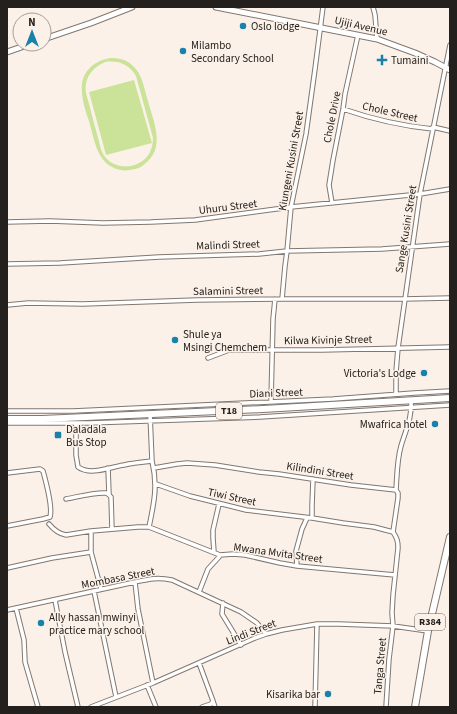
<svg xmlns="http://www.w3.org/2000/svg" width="457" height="714" font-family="'Source Sans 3',sans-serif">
<rect width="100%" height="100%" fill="#fcf1e8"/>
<path fill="#cbe399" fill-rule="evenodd" d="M110 58C118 58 126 59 132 65 143 74 144 89 148 101 153 120 165 145 148 161 144 165 140 168 135 169 128 171 120 171 114 168 96 160 94 138 89 121 86 112 82 101 82 91 80 73 93 61 110 58ZM105 62C118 60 129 64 136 76L153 138C153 148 149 158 139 163 127 170 108 166 102 152 100 147 99 140 97 134 93 120 90 107 86 93 84 78 92 68 105 62Z
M134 80 152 143 106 155 89 92Z"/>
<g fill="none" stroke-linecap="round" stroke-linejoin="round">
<defs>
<path id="minor" d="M373 7 375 15 377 39
M343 109C372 119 402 126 433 129
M433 127 450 131
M332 203 329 185 333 160 343 109 345 94 358 35
M7 222 50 221 103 223 151 222 195 220 291 207 420 194 450 189
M7 264 60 263 159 257 259 254 287 251 382 249 450 244
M282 299 285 266 287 251 291 207 306 134 315 69 323 7
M7 305 28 303 83 304 197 300 282 299H404L450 298
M208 358 229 350H322L450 347
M396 394V372L398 348 420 194 450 45
M271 402 273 319 275 299
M7 411H73L333 399 414 393 450 391
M7 423H89L260 417 450 405
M76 424V455L78 467C91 476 110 467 124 465 133 463 143 462 152 461
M108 468 109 494
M154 468 177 464 187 463 215 465 259 472 279 474 351 485 396 490 398 493V498L393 532C397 538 398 541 398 548L393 595 392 613 393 626 389 659 386 707
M7 473 40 469 43 471C46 482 53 507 50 517L43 519 7 526
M156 484 190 496 246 510 312 518 343 523 374 527 393 532
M396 490C397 475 397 460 401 446 406 429 412 419 411 400
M66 499C77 497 95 492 106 493 109 494 109 495 111 497L112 529
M312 518V506L313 479
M49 524C54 530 59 534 66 535L91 531 138 527H149L220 555 233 554 245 555 280 563 297 566 395 575
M149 527C154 503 158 486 152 461L150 414
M91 531V552L101 589
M214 552 213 538V530L219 504
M297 566 296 551 302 529 307 518
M7 568 52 558 91 552
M135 582 138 609 153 683
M94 591 116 697
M199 592 208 569 219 557 220 555
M55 600 65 652 78 707
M223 603 222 614 241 645
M16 608 24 640 25 662 38 707
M7 610 135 582C149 579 157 577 172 580L241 612 257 623 266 634
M199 663 213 701 211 704 202 707
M147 685 156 707
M213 701 215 707
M91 707 153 683 255 638 266 634 282 630 317 624H339L393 626 428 631
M315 707 317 624"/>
<path id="secondary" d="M216 7 377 39 415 53 435 62 450 70
M44 39 91 23 132 7
M7 52 30 44"/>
<path id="primary" d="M7 419H42L263 409 450 398
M415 707 428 631 450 537"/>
</defs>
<use href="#minor" stroke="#817770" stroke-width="5.5"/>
<use href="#secondary" stroke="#817770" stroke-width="7"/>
<use href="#primary" stroke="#817770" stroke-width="8"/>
<use href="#minor" stroke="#fff" stroke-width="3.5"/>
<use href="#secondary" stroke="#fff" stroke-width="5"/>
<use href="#primary" stroke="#fff" stroke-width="6"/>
</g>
<g fill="#1982ab" stroke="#fcf1e8" stroke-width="1.5">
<circle cx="243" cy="26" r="4"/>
<circle cx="183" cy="51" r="4"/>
<path d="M380 54h4v4h4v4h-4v4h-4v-4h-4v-4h4z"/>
<circle cx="175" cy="340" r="4"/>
<circle cx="424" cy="373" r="4"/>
<circle cx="435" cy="424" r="4"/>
<rect x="54" y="431" width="8" height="8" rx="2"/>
<circle cx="41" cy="623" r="4"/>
<circle cx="328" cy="694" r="4"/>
</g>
<g text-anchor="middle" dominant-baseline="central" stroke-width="3" stroke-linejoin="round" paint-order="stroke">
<g fill="#fcf1e8" stroke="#655f5a" stroke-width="1">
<rect x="216" y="403" width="26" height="16" rx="3"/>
<rect x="415" y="614" width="30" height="16" rx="3"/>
</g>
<g font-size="10" font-weight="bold" fill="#24201d">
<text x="229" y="411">T18</text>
<text x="430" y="622">R384</text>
</g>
<g font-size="11" fill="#24201d" stroke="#fcf1e8" text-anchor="start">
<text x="251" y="26">Oslo lodge</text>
<text x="191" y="45">Milambo<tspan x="191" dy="13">Secondary School</tspan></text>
<text x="391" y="60">Tumaini</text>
<text x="183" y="334">Shule ya<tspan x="183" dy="13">Msingi Chemchem</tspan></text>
<text x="416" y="373" text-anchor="end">Victoria's Lodge</text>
<text x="427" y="424" text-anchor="end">Mwafrica hotel</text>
<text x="66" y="429">Daladala<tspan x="66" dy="13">Bus Stop</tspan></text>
<text x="49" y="617">Ally hassan mwinyi<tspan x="49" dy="13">practice mary school</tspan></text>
<text x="320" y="694" text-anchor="end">Kisarika bar</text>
</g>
<g font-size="11" fill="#24201d" stroke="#fcf1e8">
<text transform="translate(361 26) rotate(13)">Ujiji Avenue</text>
<text transform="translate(390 112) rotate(13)">Chole Street</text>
<text transform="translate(332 117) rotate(-79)">Chole Drive</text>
<text transform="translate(291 161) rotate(-80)">Kiungeni Kusini Street</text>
<text transform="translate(228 207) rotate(-7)">Uhuru Street</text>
<text transform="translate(406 229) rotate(-81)">Sange Kusini Street</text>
<text transform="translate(228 245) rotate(-2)">Malindi Street</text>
<text transform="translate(228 291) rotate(-1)">Salamini Street</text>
<text transform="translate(328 340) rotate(-1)">Kilwa Kivinje Street</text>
<text transform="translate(276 393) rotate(-2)">Diani Street</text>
<text transform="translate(320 471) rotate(9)">Kilindini Street</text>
<text transform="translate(232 497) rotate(12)">Tiwi Street</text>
<text transform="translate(278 553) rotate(8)">Mwana Mvita Street</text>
<text transform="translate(118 578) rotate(-11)">Mombasa Street</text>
<text transform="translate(251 632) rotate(-21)">Lindi Street</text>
<text transform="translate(380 666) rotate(-85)">Tanga Street</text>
</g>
</g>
<rect width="457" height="714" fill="none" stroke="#24201d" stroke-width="16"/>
<g transform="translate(32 32)"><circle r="19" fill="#fcf1e8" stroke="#a69d97"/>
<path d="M0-3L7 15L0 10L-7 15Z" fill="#1982ab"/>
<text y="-6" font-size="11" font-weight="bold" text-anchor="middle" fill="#24201d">N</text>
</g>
</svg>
